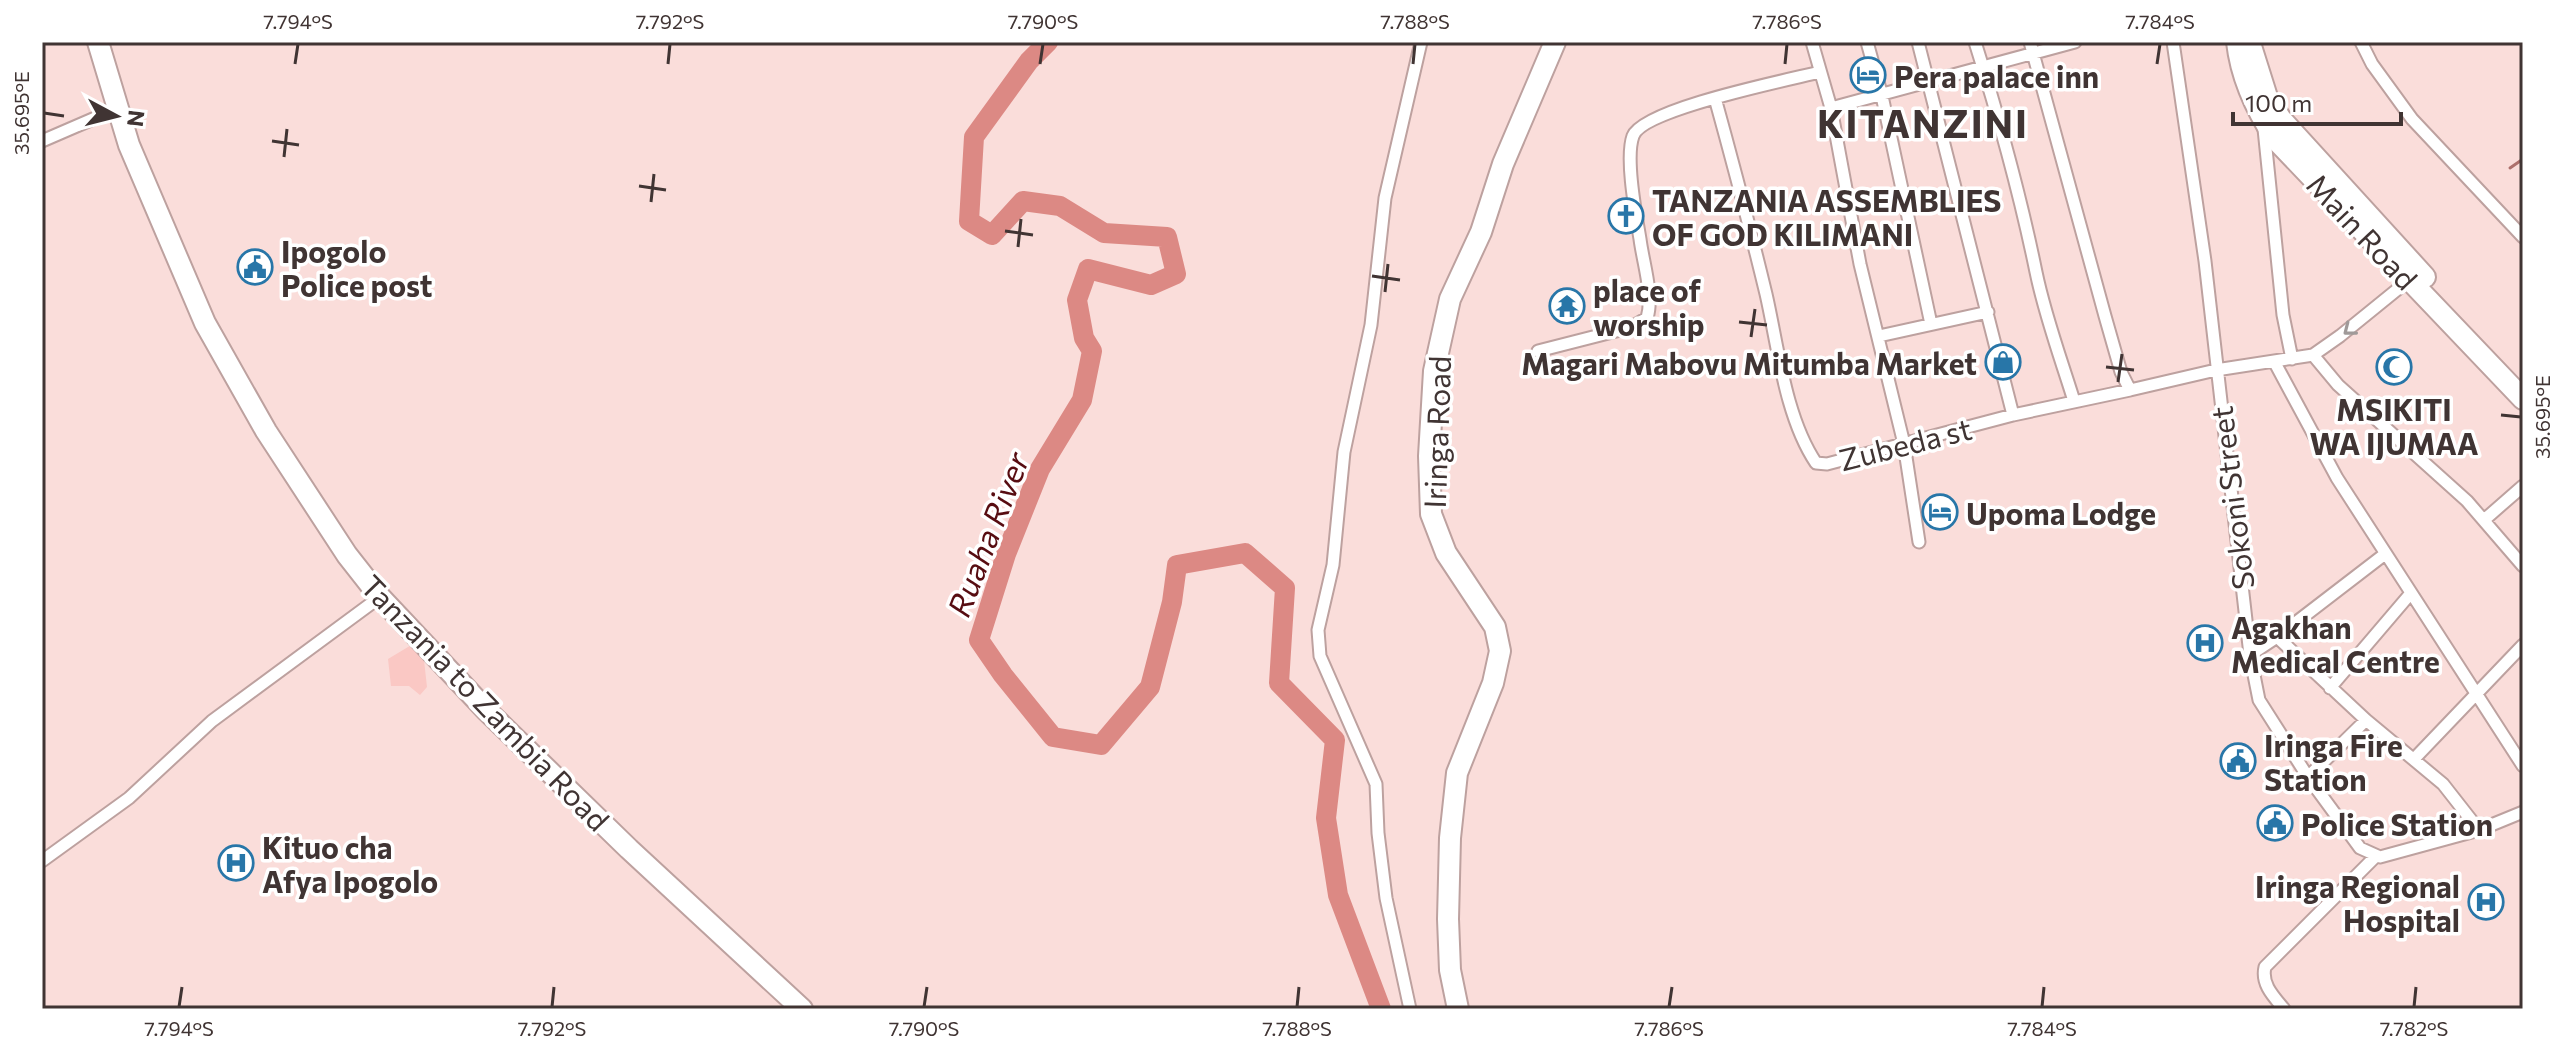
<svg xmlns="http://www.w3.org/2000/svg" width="2565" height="1051" font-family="Commissioner,sans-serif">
<rect width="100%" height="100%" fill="#faddda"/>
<path fill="#fac8c4" d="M413 644 424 660 427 687 420 695 409 686H391L388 659Z"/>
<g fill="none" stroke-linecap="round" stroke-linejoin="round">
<path stroke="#ad706c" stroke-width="3" d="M2510 168 2523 159"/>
<path stroke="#dc8984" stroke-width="20" d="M1048 42 1029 61 974 137 969 221 992 235 1023 201 1060 206 1104 233 1167 237 1176 274 1151 285 1088 269 1077 300 1084 338 1092 351 1082 400 1040 469 1006 554 979 640 1003 675 1053 737 1101 745 1150 687 1172 602 1177 565 1245 553 1285 588 1279 683 1335 740 1326 818 1338 895 1381 1009"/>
<defs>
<path id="street" d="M1812 42 1831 108 1860 264 1904 444 1919 542
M1867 42 1882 96 1931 324
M1918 42 2013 415
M1975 42C1999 118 2020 194 2036 272 2045 316 2061 359 2074 401
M2030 42 2105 316 2121 372 2130 390 2216 370 2313 355 2340 336 2409 280
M2173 42 2205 261 2250 655 2259 700 2308 777 2360 848 2380 857 2479 830 2523 812
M2361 42 2372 64 2412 119 2523 237
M1715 98C1733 163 1750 228 1766 294 1778 346 1785 417 1816 463L1827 464 2013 415 2130 390
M1831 108 2075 42
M2264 129 2283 315 2292 359
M42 141 116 109
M1879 336 1988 312
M1538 351 1632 327 1647 318C1654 295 1643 263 1640 239 1636 215 1625 158 1633 136 1643 109 1788 80 1820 72
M2313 355 2338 385 2467 501 2523 566
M2275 363 2337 478 2523 766
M2484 520 2523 486
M2277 637 2385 554
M2250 655 2277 637 2366 720 2443 784 2479 830
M2330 688 2411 593
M2414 759 2523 645
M2308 777 2366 720
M42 861 129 798 212 721 380 597
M1410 1009 1386 898 1378 833 1376 784 1320 656 1318 630 1333 565 1344 452 1371 325 1385 198 1421 42
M2284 1009C2273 996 2261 984 2265 967L2376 856"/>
<path id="highway" d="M98 42 129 145 205 323 266 431 347 555 380 597 487 711 629 849 802 1009
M2237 42C2241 78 2256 110 2276 140L2523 399
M2250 43 2267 97 2281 119 2425 277
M1458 1009 1450 970 1448 919 1450 838 1457 773 1493 683 1500 651 1495 627 1446 553 1431 514 1429 456 1434 371 1450 299 1481 232 1503 164 1555 42"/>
</defs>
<use href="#street" stroke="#bda19f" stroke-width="15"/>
<use href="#highway" stroke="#bda19f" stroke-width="24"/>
<use href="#street" stroke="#fff" stroke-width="11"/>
<use href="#highway" stroke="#fff" stroke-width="20"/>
</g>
<defs><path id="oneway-chevron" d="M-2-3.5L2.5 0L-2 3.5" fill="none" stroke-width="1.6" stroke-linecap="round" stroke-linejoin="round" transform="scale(2)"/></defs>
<use stroke="#a09a99" href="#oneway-chevron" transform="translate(2349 330) rotate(142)"/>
<path fill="none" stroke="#403433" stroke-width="3" d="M295 64 298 44M668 64 670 44M1040 64 1043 44M1413 64 1415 44M1785 64 1787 44M2157 64 2160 44M44 113 64 116M272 141 299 145M284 157 287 129M639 186 666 190M651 202 654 174M1005 231 1033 235M1018 247 1021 219M1372 276 1400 280M1385 292 1388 264M1739 322 1767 325M1751 337 1755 309M2106 367 2134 370M2118 382 2122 354M2501 415 2521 417M179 1007 182 987M552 1007 554 987M924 1007 927 987M1297 1007 1299 987M1669 1007 1672 987M2042 1007 2044 987M2414 1007 2416 987"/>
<defs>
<symbol id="hotel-ring" viewBox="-11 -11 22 22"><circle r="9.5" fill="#fff" stroke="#2876a8" stroke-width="1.5"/><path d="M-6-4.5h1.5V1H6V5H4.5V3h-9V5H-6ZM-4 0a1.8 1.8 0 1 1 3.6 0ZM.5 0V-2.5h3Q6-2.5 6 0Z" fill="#2876a8"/></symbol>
<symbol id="church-ring" viewBox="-11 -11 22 22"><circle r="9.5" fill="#fff" stroke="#2876a8" stroke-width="1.5"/><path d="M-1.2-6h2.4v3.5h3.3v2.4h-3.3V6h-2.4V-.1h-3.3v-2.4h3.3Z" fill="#2876a8"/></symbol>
<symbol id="civic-ring" viewBox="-11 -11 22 22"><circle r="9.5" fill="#fff" stroke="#2876a8" stroke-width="1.5"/><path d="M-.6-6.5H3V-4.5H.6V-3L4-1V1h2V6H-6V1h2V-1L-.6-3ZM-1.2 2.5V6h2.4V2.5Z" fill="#2876a8"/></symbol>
<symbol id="temple-ring" viewBox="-11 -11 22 22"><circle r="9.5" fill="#fff" stroke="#2876a8" stroke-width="1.5"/><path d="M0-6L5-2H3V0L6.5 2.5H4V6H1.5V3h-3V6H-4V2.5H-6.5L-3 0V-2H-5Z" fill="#2876a8"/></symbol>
<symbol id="shop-ring" viewBox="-11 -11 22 22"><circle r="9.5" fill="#fff" stroke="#2876a8" stroke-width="1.5"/><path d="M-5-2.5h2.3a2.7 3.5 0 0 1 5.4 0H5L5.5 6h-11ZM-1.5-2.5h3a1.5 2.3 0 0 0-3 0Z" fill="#2876a8"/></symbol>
<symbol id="mosque-ring" viewBox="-11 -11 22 22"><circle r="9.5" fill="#fff" stroke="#2876a8" stroke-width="1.5"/><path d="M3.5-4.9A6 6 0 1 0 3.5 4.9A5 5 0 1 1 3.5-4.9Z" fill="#2876a8"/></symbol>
<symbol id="hospital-ring" viewBox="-11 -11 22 22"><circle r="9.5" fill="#fff" stroke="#2876a8" stroke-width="1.5"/><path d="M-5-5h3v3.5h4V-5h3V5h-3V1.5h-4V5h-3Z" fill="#2876a8"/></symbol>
</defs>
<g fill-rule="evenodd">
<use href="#hotel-ring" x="1848" y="55" width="40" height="40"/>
<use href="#church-ring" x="1606" y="196" width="40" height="40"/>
<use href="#civic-ring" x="235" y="247" width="40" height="40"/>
<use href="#temple-ring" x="1547" y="286" width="40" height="40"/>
<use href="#shop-ring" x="1983" y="342" width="40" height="40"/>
<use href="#mosque-ring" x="2374" y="347" width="40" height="40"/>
<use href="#hotel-ring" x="1920" y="492" width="40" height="40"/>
<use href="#hospital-ring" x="2185" y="623" width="40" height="40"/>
<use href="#civic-ring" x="2218" y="741" width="40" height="40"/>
<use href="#civic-ring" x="2255" y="803" width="40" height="40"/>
<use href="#hospital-ring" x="216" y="843" width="40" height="40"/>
<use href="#hospital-ring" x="2466" y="882" width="40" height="40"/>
</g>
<g text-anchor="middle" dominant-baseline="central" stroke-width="7" stroke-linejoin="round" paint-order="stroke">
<g font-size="30" font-weight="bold" fill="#403433" stroke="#fff" text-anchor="start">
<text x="1894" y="75">Pera palace inn</text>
<text x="1652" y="199">TANZANIA ASSEMBLIES<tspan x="1652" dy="34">OF GOD KILIMANI</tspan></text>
<text x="281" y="250">Ipogolo<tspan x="281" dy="34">Police post</tspan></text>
<text x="1593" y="289">place of<tspan x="1593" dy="34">worship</tspan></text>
<text x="1977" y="362" text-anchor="end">Magari Mabovu Mitumba Market</text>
<text x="2394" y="408" text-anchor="middle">MSIKITI<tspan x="2394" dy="34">WA IJUMAA</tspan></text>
<text x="1966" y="512">Upoma Lodge</text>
<text x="2231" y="626">Agakhan<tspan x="2231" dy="34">Medical Centre</tspan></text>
<text x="2264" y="744">Iringa Fire<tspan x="2264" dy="34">Station</tspan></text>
<text x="2301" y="823">Police Station</text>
<text x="262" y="846">Kituo cha<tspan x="262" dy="34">Afya Ipogolo</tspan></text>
<text x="2460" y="885" text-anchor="end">Iringa Regional<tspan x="2460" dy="34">Hospital</tspan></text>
</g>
<g font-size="30" fill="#403433" stroke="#fff">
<text transform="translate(2363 231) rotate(47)">Main Road</text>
<text transform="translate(1436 432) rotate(-88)">Iringa Road</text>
<text transform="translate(1905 443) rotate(-14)">Zubeda st</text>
<text transform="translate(2231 498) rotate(-97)">Sokoni Street</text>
<text transform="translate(486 702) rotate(46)">Tanzania to Zambia Road</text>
</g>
<g font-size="32" font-style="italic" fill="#570c11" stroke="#fff">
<text transform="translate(987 534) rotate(-69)">Ruaha River</text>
</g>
<g font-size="38" font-weight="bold" letter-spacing="2" fill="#403433" stroke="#fff">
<text x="1923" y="122">KITANZINI</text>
</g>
</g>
<rect width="2565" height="1051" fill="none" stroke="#ffffff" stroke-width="88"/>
<g transform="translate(116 116) rotate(97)" stroke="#ffffff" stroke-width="6" paint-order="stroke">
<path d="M0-6L14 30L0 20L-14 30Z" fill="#403433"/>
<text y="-12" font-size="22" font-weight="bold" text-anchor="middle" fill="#403433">N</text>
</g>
<path d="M2233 112v12h168v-12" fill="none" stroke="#403433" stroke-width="4"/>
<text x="2245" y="112" font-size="24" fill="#403433" stroke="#ffffff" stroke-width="6" paint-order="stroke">100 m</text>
<rect x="44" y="44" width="2477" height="963" fill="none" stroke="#403433" stroke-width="3"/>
<g font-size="20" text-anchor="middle" fill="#403433">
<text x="298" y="29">7.794°S</text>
<text x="670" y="29">7.792°S</text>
<text x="1043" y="29">7.790°S</text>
<text x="1415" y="29">7.788°S</text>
<text x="1787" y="29">7.786°S</text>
<text x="2160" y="29">7.784°S</text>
<text transform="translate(22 113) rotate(-90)" y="7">35.695°E</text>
<text transform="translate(2543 417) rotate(-90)" y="7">35.695°E</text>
<text x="179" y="1036">7.794°S</text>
<text x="552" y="1036">7.792°S</text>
<text x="924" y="1036">7.790°S</text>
<text x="1297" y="1036">7.788°S</text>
<text x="1669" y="1036">7.786°S</text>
<text x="2042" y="1036">7.784°S</text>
<text x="2414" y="1036">7.782°S</text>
</g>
</svg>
